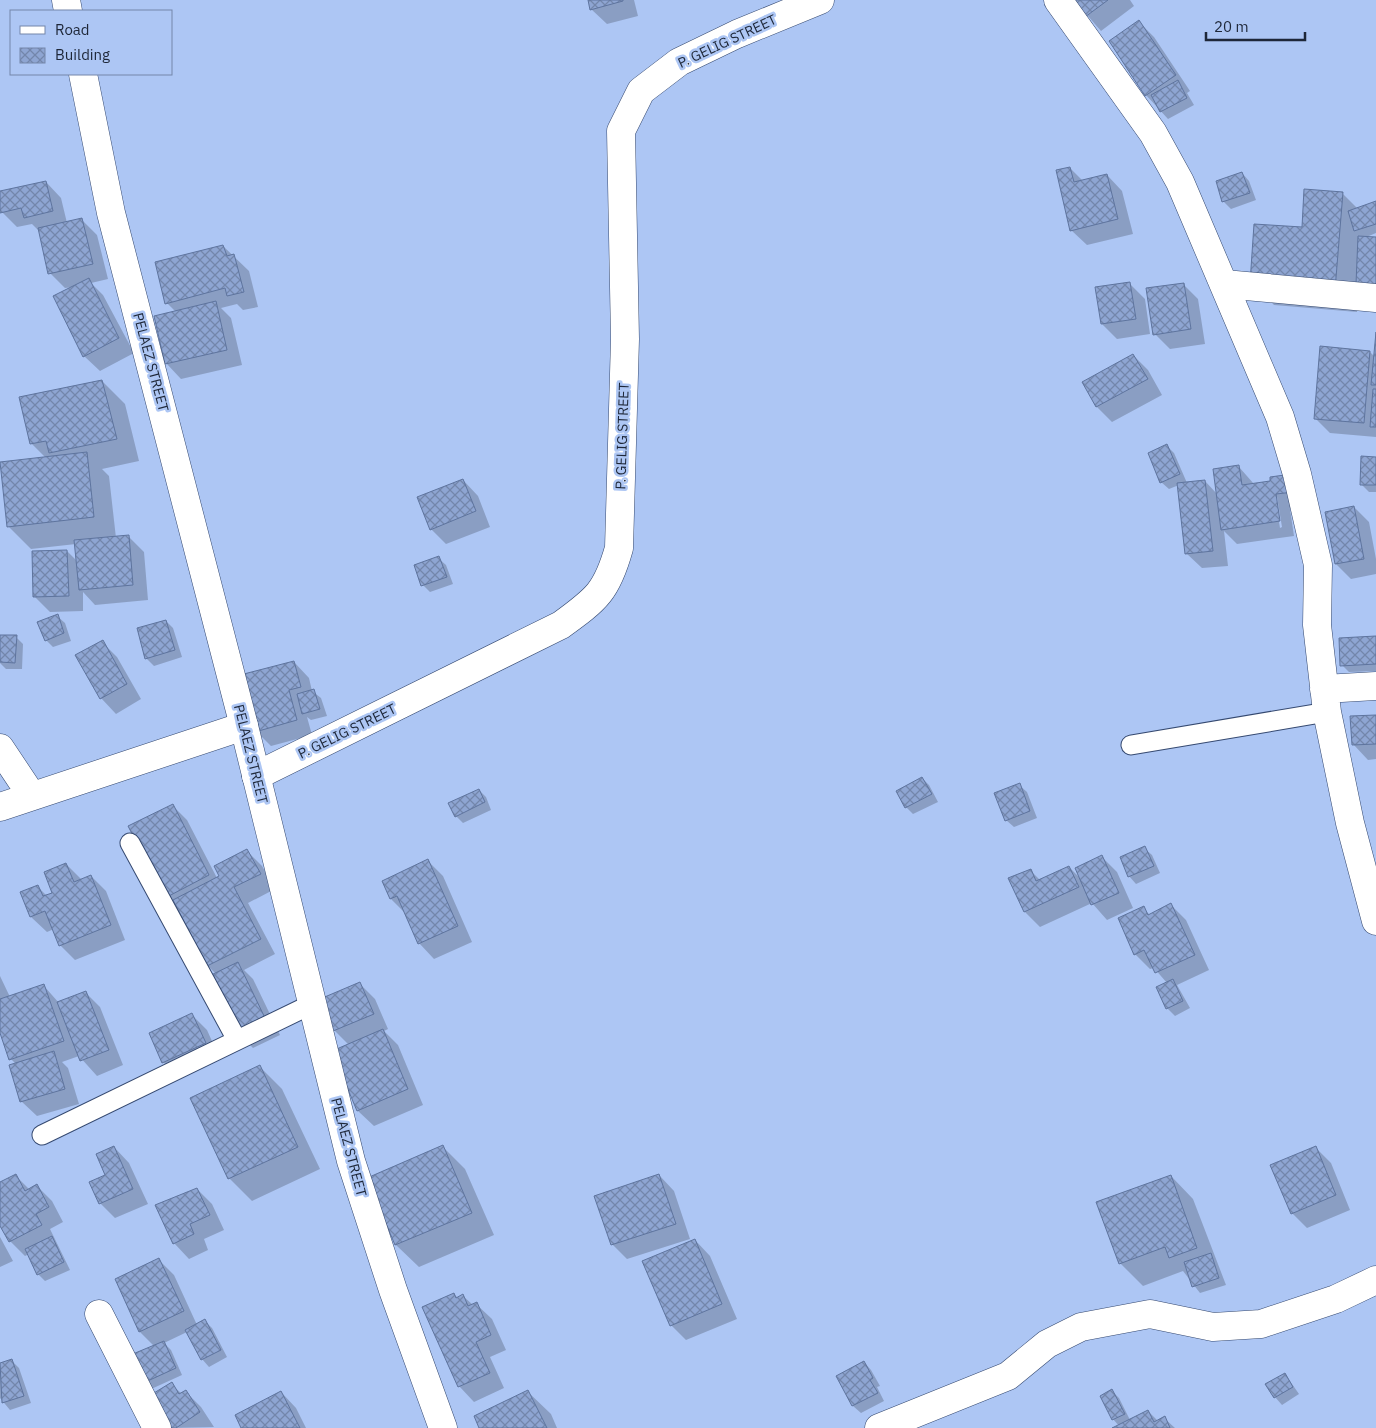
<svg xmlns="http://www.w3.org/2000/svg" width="1376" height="1428" font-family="'IBM Plex Sans',sans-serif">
<defs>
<pattern id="building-cross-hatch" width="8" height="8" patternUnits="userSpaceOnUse" patternTransform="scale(1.25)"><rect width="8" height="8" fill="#8ea5d2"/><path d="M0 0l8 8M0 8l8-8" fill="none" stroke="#7386ab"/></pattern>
</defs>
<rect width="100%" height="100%" fill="#adc6f4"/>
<path fill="#0003" fill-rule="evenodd" d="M589 0H634L638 16 607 24 591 9Z
M1074 0H1130L1134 6 1101 31Z
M1139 22 1154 37 1190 91 1187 93 1194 105 1168 119 1146 95Z
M1070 168 1083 181 1107 175 1122 191 1133 234 1087 245 1071 230Z
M1242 173 1249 181 1256 200 1231 209 1224 202 1217 182Z
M46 182 61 198 67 223 82 220 97 235 108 279 91 283 103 295 134 353 100 371 84 356 73 287 65 288 50 273 40 232 32 224 17 227 2 212 0 193Z
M1342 193 1358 209 1376 203V233L1364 238H1376L1359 286 1357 312 1274 305 1251 282 1303 229Z
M223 246 249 271 258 307 243 310 237 304 221 308 231 318 242 365 181 379 166 363 176 312 167 303Z
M1130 284 1145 299 1150 334 1117 339 1102 324Z
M1183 284 1198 299 1205 344 1170 349 1155 334Z
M1376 346V437L1330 433 1315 418 1321 348 1370 352 1375 357Z
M1133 355 1148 370 1162 395 1112 422 1097 407 1084 383Z
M102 381 125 404 139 461 102 469 109 476 116 538 129 537 144 552 148 600 95 605 83 592V611L50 612 35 597 67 551 78 562 76 544 31 549 8 526 46 458 31 443Z
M1167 446 1174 453 1187 483 1205 481 1217 494 1239 467 1254 484 1272 482 1308 506 1290 509 1294 536 1237 544 1224 531 1228 566 1202 568 1186 553 1179 485 1169 489 1161 482ZM1275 497H1277L1282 527 1280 528Z
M1376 458V492H1369L1361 484Z
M463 480 478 496 490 527 446 544 431 529Z
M1354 507 1369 522 1376 559V574L1351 579 1336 564 1326 513Z
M438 558 446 565 453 584 430 592 423 585Z
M57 616 65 623 71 641 53 647 46 640Z
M166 621 173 628 182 657 154 666 146 658Z
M0 636 16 637 23 644 22 669H6L0 663Z
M1376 638V671L1349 672 1342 665Z
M102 642 117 657 141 699 116 714 101 698Z
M294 662 309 678 312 691 321 698 327 716 311 720 307 717 312 735 271 746 256 731Z
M1376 716V759L1368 760 1353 744Z
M922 778 929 785 938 802 913 814 906 807Z
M1019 785 1027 792 1037 818 1014 827 1006 820Z
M479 790 486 797 491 810 463 823 456 816Z
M172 805 187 820 217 878 247 851 262 866 275 889 248 903 275 954 244 970 253 979 280 1035 253 1048 238 1033 216 974 208 966 180 911 166 897Z
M1144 848 1152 855 1160 873 1136 884 1129 876Z
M1102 857 1117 872 1133 908 1107 920 1092 903 1040 927 1025 912 1030 870 1040 880 1069 867 1081 879Z
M428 861 443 876 472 942 434 959 419 943 405 913 391 899 384 882Z
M66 864 82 880 91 876 106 891 125 940 75 960 60 945 54 929 47 932 31 917 22 893 38 887 47 896 53 893Z
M1171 905 1186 920 1209 970 1177 985 1190 1008 1175 1016 1167 1008V983L1154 968 1150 969 1135 954 1143 908 1150 915Z
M0 976 10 997 44 986 59 1003 85 992 100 1007 123 1065 97 1076 79 1056 62 1062 68 1068 79 1104 37 1116 21 1101 16 1064 11 1059 0 1029Z
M360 984 375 999 388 1029 384 1031 398 1045 423 1105 374 1126 358 1111 334 1051 349 1045 334 1030Z
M192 1015 207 1030 220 1059 179 1077 163 1062Z
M260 1067 282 1089 320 1169 252 1201 229 1178Z
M442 1146 465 1169 494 1235 419 1267 396 1245 368 1178Z
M114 1147 129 1163 148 1204 115 1218 100 1203Z
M1316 1148 1331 1163 1350 1210 1307 1228 1292 1213Z
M15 1175 30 1190 37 1186 52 1201 63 1222 50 1229 70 1270 45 1281 38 1274 29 1254 25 1256 10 1241 0 1223V1183Z
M659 1175 674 1191 690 1239 627 1259 612 1244Z
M1171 1176 1193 1199 1226 1285 1200 1293 1183 1271 1143 1286 1120 1263Z
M197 1189 212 1204 224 1230 204 1239 208 1250 189 1259 174 1243Z
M0 1237 13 1261 0 1267Z
M695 1240 710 1256 737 1319 686 1340 671 1325Z
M159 1260 174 1275 197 1325 205 1321 212 1328 227 1357 209 1367 202 1359 187 1332 164 1343 171 1350 182 1375 149 1390 142 1383 154 1346 140 1332 116 1280Z
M454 1294 458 1298 463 1296 473 1305 476 1304 492 1319 506 1350 490 1357 504 1388 474 1402 459 1386Z
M12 1361 19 1368 31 1403 10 1410 0 1398V1364Z
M864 1362 871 1370 880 1386 877 1387 884 1401 861 1413 853 1406 838 1376Z
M1285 1374 1299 1394 1282 1405 1275 1397Z
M171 1384 182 1394 186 1392 201 1407 214 1427 170 1428Z
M1112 1391 1119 1398 1130 1420 1148 1411 1158 1421 1164 1418 1175 1428H1114L1119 1426 1113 1419Z
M281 1392 296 1408 306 1428H243Z
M528 1392 551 1414 557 1428H481Z"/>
<path fill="url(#building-cross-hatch)" stroke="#5e749e" d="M588 0H623V1L590 10Z
M1072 0H1108L1085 17Z
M1139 20 1176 75 1145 96 1109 41Z
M1178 80 1187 98 1160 112 1151 95Z
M1070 167 1074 182 1107 174 1118 219 1070 231 1056 170Z
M1242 172 1250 193 1222 202 1216 181Z
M46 181 53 211 24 218 21 208 0 213V191Z
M1304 189 1343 192 1335 290 1250 283 1254 224 1302 227Z
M1376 201V224L1354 231 1348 211Z
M82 218 93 264 48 274 38 228Z
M1358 236 1376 237V286L1356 284Z
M223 245 227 256 234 254 244 292 227 296 225 288 165 304 155 262Z
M89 278 119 338 83 357 53 296Z
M1130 282 1136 319 1101 324 1095 287Z
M1184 283 1191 329 1153 335 1146 288Z
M216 301 227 350 165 364 154 316Z
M1376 332V385H1371Z
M1320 346 1370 351 1364 423 1314 419Z
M1133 354 1148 379 1096 407 1082 382Z
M102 380 117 439 49 453 46 441 30 444 19 397Z
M1373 389H1376V427H1370Z
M1167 444 1180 474 1160 483 1148 453Z
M87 452 94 517 7 527 0 462Z
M1361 456 1376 457V485H1360Z
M1239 465 1242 485 1270 481V477L1292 474 1294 492 1276 494 1280 521 1221 530 1213 469Z
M463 479 476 511 430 530 417 497Z
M1205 480 1213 551 1185 554 1177 483Z
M1354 506 1364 559 1335 564 1325 512Z
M129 535 133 585 79 590 74 540Z
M67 550 69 596 33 597 32 551Z
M439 556 447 577 421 586 414 565Z
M58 614 64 633 45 641 37 622Z
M166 620 175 650 145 659 137 628Z
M0 635H17L15 663 0 662Z
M1376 636V664L1340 666 1339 638Z
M103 640 127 684 100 699 75 655Z
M294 661 301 687 289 690 297 720 255 732 240 675Z
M314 689 320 709 302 714 297 694Z
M1376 715V744L1352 745 1350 716Z
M922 777 932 794 905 808 896 791Z
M1020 783 1030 811 1005 821 994 793Z
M479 789 485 802 455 817 448 803Z
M173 804 209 875 165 898 128 826Z
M1145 846 1154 866 1128 877 1120 857Z
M247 849 261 874 234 887 261 939 207 966 173 900 219 876 214 866Z
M1102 855 1119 893 1091 905 1075 868Z
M428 859 458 926 418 944 397 896 390 899 382 881Z
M66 863 74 882 91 875 111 925 59 946 45 911 30 917 20 892 38 885 43 896 52 893 44 872Z
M1069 866 1079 887 1024 912 1008 878 1031 869 1036 881Z
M1171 903 1195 955 1155 973 1144 950 1134 955 1118 918 1144 906 1148 915Z
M238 962 266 1020 237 1034 209 976Z
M1173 979 1183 1001 1166 1009 1156 987Z
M360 982 374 1014 333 1031 320 999Z
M44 984 64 1041 9 1060 0 1033V999Z
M86 991 109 1050 80 1061 57 1002Z
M192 1013 206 1043 162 1063 149 1033Z
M383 1029 408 1089 357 1111 332 1051Z
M54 1051 65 1089 20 1102 9 1065Z
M260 1065 298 1147 228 1179 190 1098Z
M443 1145 472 1213 395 1245 367 1178Z
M114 1146 133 1189 99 1204 89 1182 105 1175 96 1154Z
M1316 1146 1336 1195 1291 1214 1270 1165Z
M16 1174 25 1191 37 1184 49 1207 36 1214 42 1225 9 1242 0 1226V1182Z
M659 1174 676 1224 611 1245 594 1196Z
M1171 1175 1197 1248 1169 1258 1165 1247 1119 1264 1096 1202Z
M197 1188 210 1215 190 1224 194 1234 173 1244 155 1205Z
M52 1236 64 1262 37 1275 25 1249Z
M695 1239 722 1304 670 1326 642 1261Z
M1211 1253 1219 1278 1192 1287 1184 1262Z
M159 1258 184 1311 139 1332 115 1279Z
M454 1293 456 1298 463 1294 468 1306 477 1302 491 1335 476 1342 490 1373 458 1387 422 1307Z
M205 1319 221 1350 201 1360 185 1330Z
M164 1341 176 1368 141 1384 128 1356Z
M12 1359 24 1396 2 1403 0 1363Z
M864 1361 873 1378 870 1380 878 1393 852 1406 836 1376Z
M1285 1373 1293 1387 1274 1398 1265 1384Z
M172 1382 179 1394 186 1390 200 1412 176 1428H169L149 1396Z
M1112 1389 1125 1414 1112 1420 1100 1396Z
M528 1390 547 1428H479L474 1416Z
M281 1391 300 1428H241L235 1415Z
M1148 1410 1154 1422 1165 1416 1170 1428H1112Z"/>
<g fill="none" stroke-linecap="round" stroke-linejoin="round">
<defs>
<path id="service" d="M1131 745 1327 712
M130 843 237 1040
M42 1135 312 1004"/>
<path id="minor" d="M1058 0 1153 133 1180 182 1280 417 1297 474 1318 565 1317 625 1327 712 1350 823 1376 921
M1224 284 1376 298
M1324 689 1376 686
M0 748 32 796
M256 776 561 625C597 599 607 591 619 548L625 339 621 131 641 91 679 62 737 34 820 0
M0 807 244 726
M99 1314 157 1428
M879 1428 1008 1376 1047 1344 1081 1327 1150 1314 1213 1327 1261 1324 1336 1299 1376 1280"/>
<path id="tertiary" d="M66 0 68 11
M83 74 111 213 244 726 351 1161 393 1290 443 1428"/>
</defs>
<use href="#service" stroke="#354970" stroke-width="21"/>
<use href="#minor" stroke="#354970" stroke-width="29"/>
<use href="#tertiary" stroke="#354970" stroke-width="29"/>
<use href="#service" stroke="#fff" stroke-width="19"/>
<use href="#minor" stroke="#fff" stroke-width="28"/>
<use href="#tertiary" stroke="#fff" stroke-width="28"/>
</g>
<g text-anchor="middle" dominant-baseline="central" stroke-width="5" stroke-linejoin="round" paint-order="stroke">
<g font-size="14" fill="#1e2738" stroke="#adc6f4">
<text transform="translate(727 41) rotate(-25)">P. GELIG STREET</text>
<text transform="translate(151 362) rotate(75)">PELAEZ STREET</text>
<text transform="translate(622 436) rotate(-88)">P. GELIG STREET</text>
<text transform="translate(347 731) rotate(-26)">P. GELIG STREET</text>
<text transform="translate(251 754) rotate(76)">PELAEZ STREET</text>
<text transform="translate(349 1147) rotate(75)">PELAEZ STREET</text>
</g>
</g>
<rect x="10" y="10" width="162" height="65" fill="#adc6f4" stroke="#7486a9"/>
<rect x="20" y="26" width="25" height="8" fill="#ffffff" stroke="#7486a9"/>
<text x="55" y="35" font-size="15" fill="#1e2738">Road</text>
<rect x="20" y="48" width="25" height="15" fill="url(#building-cross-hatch)" stroke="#7486a9"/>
<text x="55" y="60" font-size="15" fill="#1e2738">Building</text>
<path d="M1206 32v8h99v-8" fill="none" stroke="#1e2738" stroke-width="2.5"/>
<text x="1214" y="32" font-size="15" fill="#1e2738" stroke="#adc6f4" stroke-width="4" paint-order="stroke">20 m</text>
</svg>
